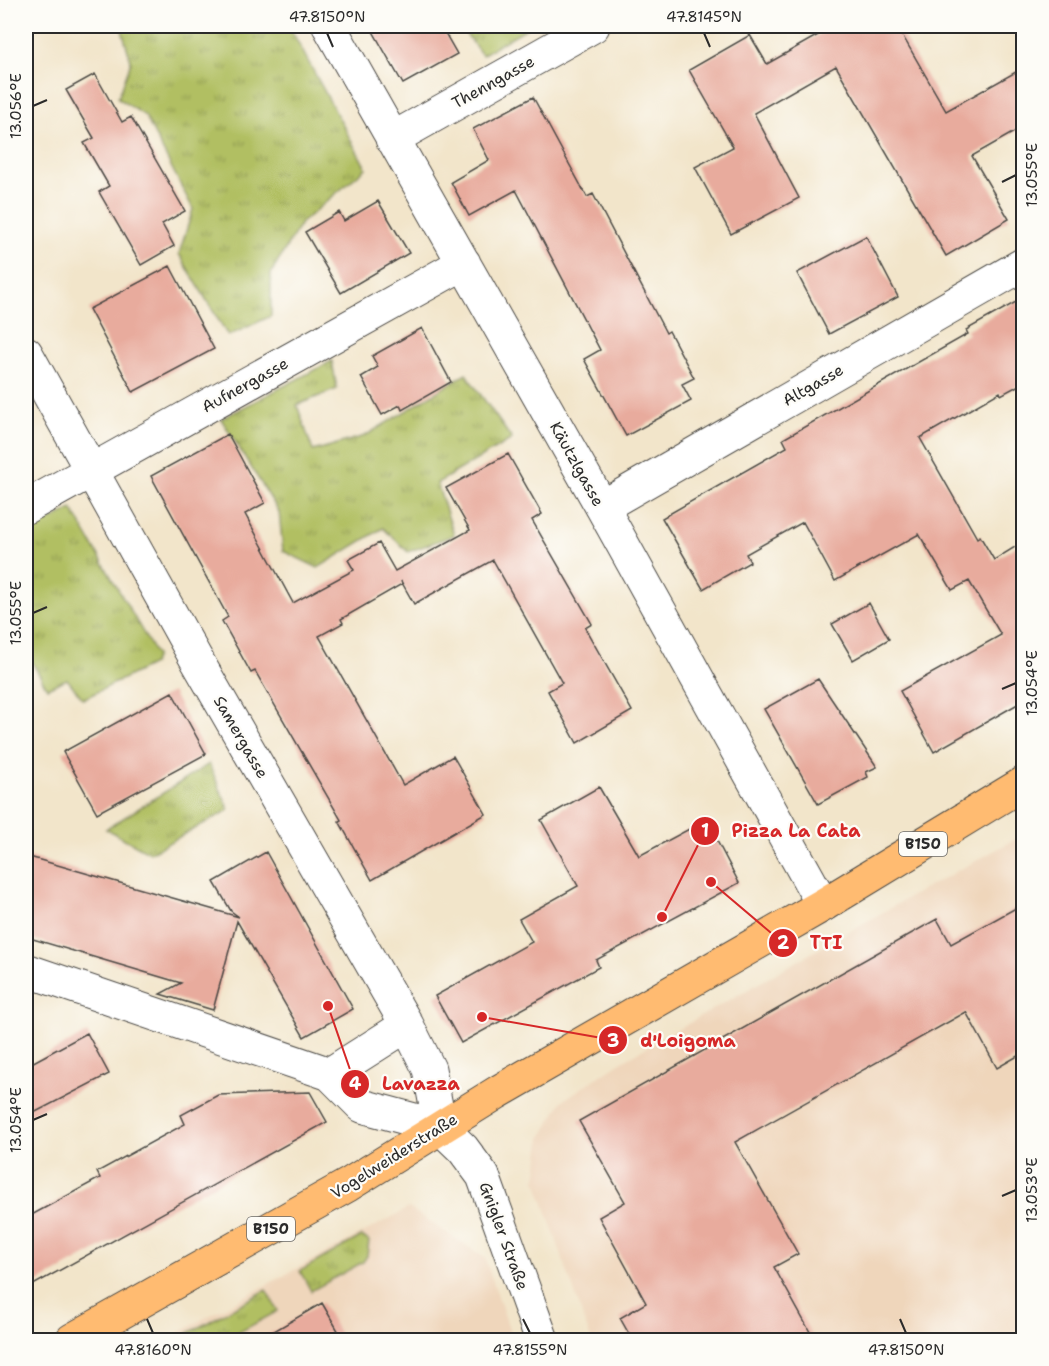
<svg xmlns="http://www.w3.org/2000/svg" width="1049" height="1366" font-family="'Shantell Sans',sans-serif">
<defs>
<pattern id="grass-tufts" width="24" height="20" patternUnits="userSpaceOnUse" patternTransform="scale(1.5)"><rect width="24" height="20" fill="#b1bf62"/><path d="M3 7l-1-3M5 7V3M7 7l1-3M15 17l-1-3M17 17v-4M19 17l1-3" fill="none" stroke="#909b51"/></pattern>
</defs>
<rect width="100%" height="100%" fill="#fdfcf7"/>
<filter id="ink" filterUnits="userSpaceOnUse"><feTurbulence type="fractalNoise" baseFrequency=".0167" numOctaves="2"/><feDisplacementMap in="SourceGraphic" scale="12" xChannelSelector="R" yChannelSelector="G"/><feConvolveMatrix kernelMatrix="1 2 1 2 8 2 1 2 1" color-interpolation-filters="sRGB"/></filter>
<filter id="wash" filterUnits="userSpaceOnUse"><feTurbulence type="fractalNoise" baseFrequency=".008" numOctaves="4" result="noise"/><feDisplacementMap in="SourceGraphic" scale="24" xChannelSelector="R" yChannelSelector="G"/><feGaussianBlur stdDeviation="1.35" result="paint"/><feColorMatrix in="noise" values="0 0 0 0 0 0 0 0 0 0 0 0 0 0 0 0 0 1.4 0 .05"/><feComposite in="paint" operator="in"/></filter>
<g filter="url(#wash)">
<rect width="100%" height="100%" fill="#f2e5ca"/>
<path fill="#efd6bb" d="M1023 835V1340H591L536 1181 541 1138 562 1101 621 1062 906 899Z
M409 1208 485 1258 513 1340H164Z"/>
<path fill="url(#grass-tufts)" stroke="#6e7546" stroke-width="1.5" d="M121 26H289L366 168 301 223 271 273V316L228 336 179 254 193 209 145 116 118 98 131 62Z
M460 26H530L482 55Z
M332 361 337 389 297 405 313 451 365 436 466 374 512 439 437 483 454 535 408 552 383 528 318 568 283 551 279 512 221 419Z
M72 509 156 655 153 664 83 699 67 679 47 688 26 652V533Z
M209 764 229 810 150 853 106 829Z
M362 1236 369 1241 367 1256 363 1262 311 1291 300 1271Z
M266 1290 278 1311 225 1340H176Z"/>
<g id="blocks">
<path fill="#e8ab9d" d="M370 26H441L457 54 403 84Z
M834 26H897L946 111 1023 68V127L972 156 1009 219 946 256 836 66 754 113 799 198 731 234 695 167 733 147 689 70 750 35 767 64Z
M95 74 122 122 131 117 185 211 162 224 174 246 141 265 99 192 109 186 84 143 94 138 66 90Z
M533 97 587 197 593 194 666 333 669 331 694 378 682 384 691 401 626 436 584 359 600 350 516 190 469 216 451 182 489 160 473 129Z
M378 201 409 253 341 293 305 232 339 212 344 221Z
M866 236 898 297 829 334 797 273Z
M170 266 214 349 133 392 89 309Z
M1023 298V383L1001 395 1000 392 920 438 977 538 980 536 994 560 1023 542V701L934 752 900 691 1001 635 969 581 952 590 919 534 835 581 803 522 746 554 750 562 703 589 662 518 787 447 783 439 968 334 966 330Z
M422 328 451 382 402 410 400 405 382 415 361 377 378 367 372 356Z
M228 434 265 503 245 514 293 603 354 570 348 560 379 543 395 571 470 530 446 488 508 454 542 514 532 520 592 624 585 628 632 711 577 743 548 691 562 683 493 560 414 604 401 581 402 584 341 619 343 623 319 636 403 785 453 756 486 814 372 880 339 821 341 820 255 671 251 673 222 621 228 617 151 476Z
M869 603 889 639 853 660 832 624Z
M818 679 877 767 866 772 868 777 818 804 764 709Z
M172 692 206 754 97 813 63 752Z
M599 787 639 856 706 820 739 883 596 960 599 967 461 1043 435 996 532 942 519 919 578 886 541 820Z
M266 852 353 1009 304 1037 237 921 213 1010 160 994 181 983 26 937V856L239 917 231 911 214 882Z
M1023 904V1053L997 1068 966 1012 735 1142 798 1254 774 1267 815 1341H633L620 1318 646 1303 599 1217 625 1202 579 1121 937 919 951 944Z
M87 1033 109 1074 26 1117V1066Z
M310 1092 327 1122 26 1289V1218L100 1178 97 1172 185 1124 181 1115 218 1095Z
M322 1303 344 1341H257Z"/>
</g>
</g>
<g filter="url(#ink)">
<use href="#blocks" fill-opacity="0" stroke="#494743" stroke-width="1.5"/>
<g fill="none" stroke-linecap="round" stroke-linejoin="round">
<defs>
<path id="street" d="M329 26 602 507 823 905
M392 139 593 26
M26 353 195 657 407 1025 429 1069 440 1127
M26 507 464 263
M602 507 1024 264
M26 970 330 1074 362 1106 440 1127 463 1149 483 1176 542 1340
M330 1074 407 1025"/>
<path id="primary" d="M72 1340 348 1185 498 1092 823 905 1024 783"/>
</defs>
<use href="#street" stroke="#494743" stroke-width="35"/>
<use href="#primary" stroke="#494743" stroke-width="35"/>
<use href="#street" stroke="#fff" stroke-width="33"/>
<use href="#primary" stroke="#ffbb71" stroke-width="33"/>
</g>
</g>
<path fill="none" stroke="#2b2b2b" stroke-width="2" d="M327 33 333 47M704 33 710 47M33 106 47 100M1002 182 1016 175M33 613 47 607M1002 689 1016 683M33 1120 47 1114M1002 1196 1016 1190M147 1319 153 1333M523 1319 530 1333M900 1319 906 1333"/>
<g text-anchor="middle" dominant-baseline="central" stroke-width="4.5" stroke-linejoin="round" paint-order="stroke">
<g fill="#fdfcf7" stroke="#6a6a68" stroke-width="1.5">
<rect x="899" y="832" width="48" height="24" rx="4.5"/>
<rect x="247" y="1217" width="48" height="24" rx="4.5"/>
</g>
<g font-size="15" font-weight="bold" fill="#2b2b2b">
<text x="923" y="844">B150</text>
<text x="271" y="1229">B150</text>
</g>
<g font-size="16" fill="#2b2b2b" stroke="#fdfcf7">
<text transform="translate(493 82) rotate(-29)">Thenngasse</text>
<text transform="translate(245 385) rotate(-29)">Aufnergasse</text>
<text transform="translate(813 385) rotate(-30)">Altgasse</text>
<text transform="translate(577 464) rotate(61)">Käutzlgasse</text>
<text transform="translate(241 737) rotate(60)">Samergasse</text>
<text transform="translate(394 1156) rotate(-32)">Vogelweiderstraße</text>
<text transform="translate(504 1236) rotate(70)">Gnigler Straße</text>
</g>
</g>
<path fill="none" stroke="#d62828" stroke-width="2" d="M662 917L705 831M711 882L783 943M482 1017L613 1040M328 1006L355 1084"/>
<g fill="#d62828" stroke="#fdfcf7" stroke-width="2">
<circle cx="662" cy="917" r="6"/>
<circle cx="711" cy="882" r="6"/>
<circle cx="482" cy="1017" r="6"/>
<circle cx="328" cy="1006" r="6"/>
<circle cx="705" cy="831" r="15"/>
<circle cx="783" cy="943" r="15"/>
<circle cx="613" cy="1040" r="15"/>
<circle cx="355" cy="1084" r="15"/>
</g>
<g font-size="18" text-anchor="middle" font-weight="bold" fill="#fff">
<text x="705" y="837">1</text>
<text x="783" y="949">2</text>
<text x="613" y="1047">3</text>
<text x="355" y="1090">4</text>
</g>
<g font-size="18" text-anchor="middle" font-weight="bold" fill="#d62828" stroke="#fdfcf7" stroke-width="4.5" stroke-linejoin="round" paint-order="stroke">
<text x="796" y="837">Pizza La Cata</text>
<text x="826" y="949">TTI</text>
<text x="688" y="1047">d'Loigoma</text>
<text x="421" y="1090">Lavazza</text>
</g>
<rect width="1049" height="1366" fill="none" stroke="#fdfcf7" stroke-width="66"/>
<rect x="33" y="33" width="983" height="1300" fill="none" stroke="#2b2b2b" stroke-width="2"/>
<g font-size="15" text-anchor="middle" fill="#2b2b2b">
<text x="327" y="22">47.8150°N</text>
<text x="704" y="22">47.8145°N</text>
<text transform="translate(16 106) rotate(-90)" y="5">13.056°E</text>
<text transform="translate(1032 175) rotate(-90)" y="5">13.055°E</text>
<text transform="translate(16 613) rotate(-90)" y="5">13.055°E</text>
<text transform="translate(1032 683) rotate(-90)" y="5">13.054°E</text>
<text transform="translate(16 1120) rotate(-90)" y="5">13.054°E</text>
<text transform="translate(1032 1190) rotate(-90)" y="5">13.053°E</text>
<text x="153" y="1355">47.8160°N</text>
<text x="530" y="1355">47.8155°N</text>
<text x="906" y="1355">47.8150°N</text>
</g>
</svg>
